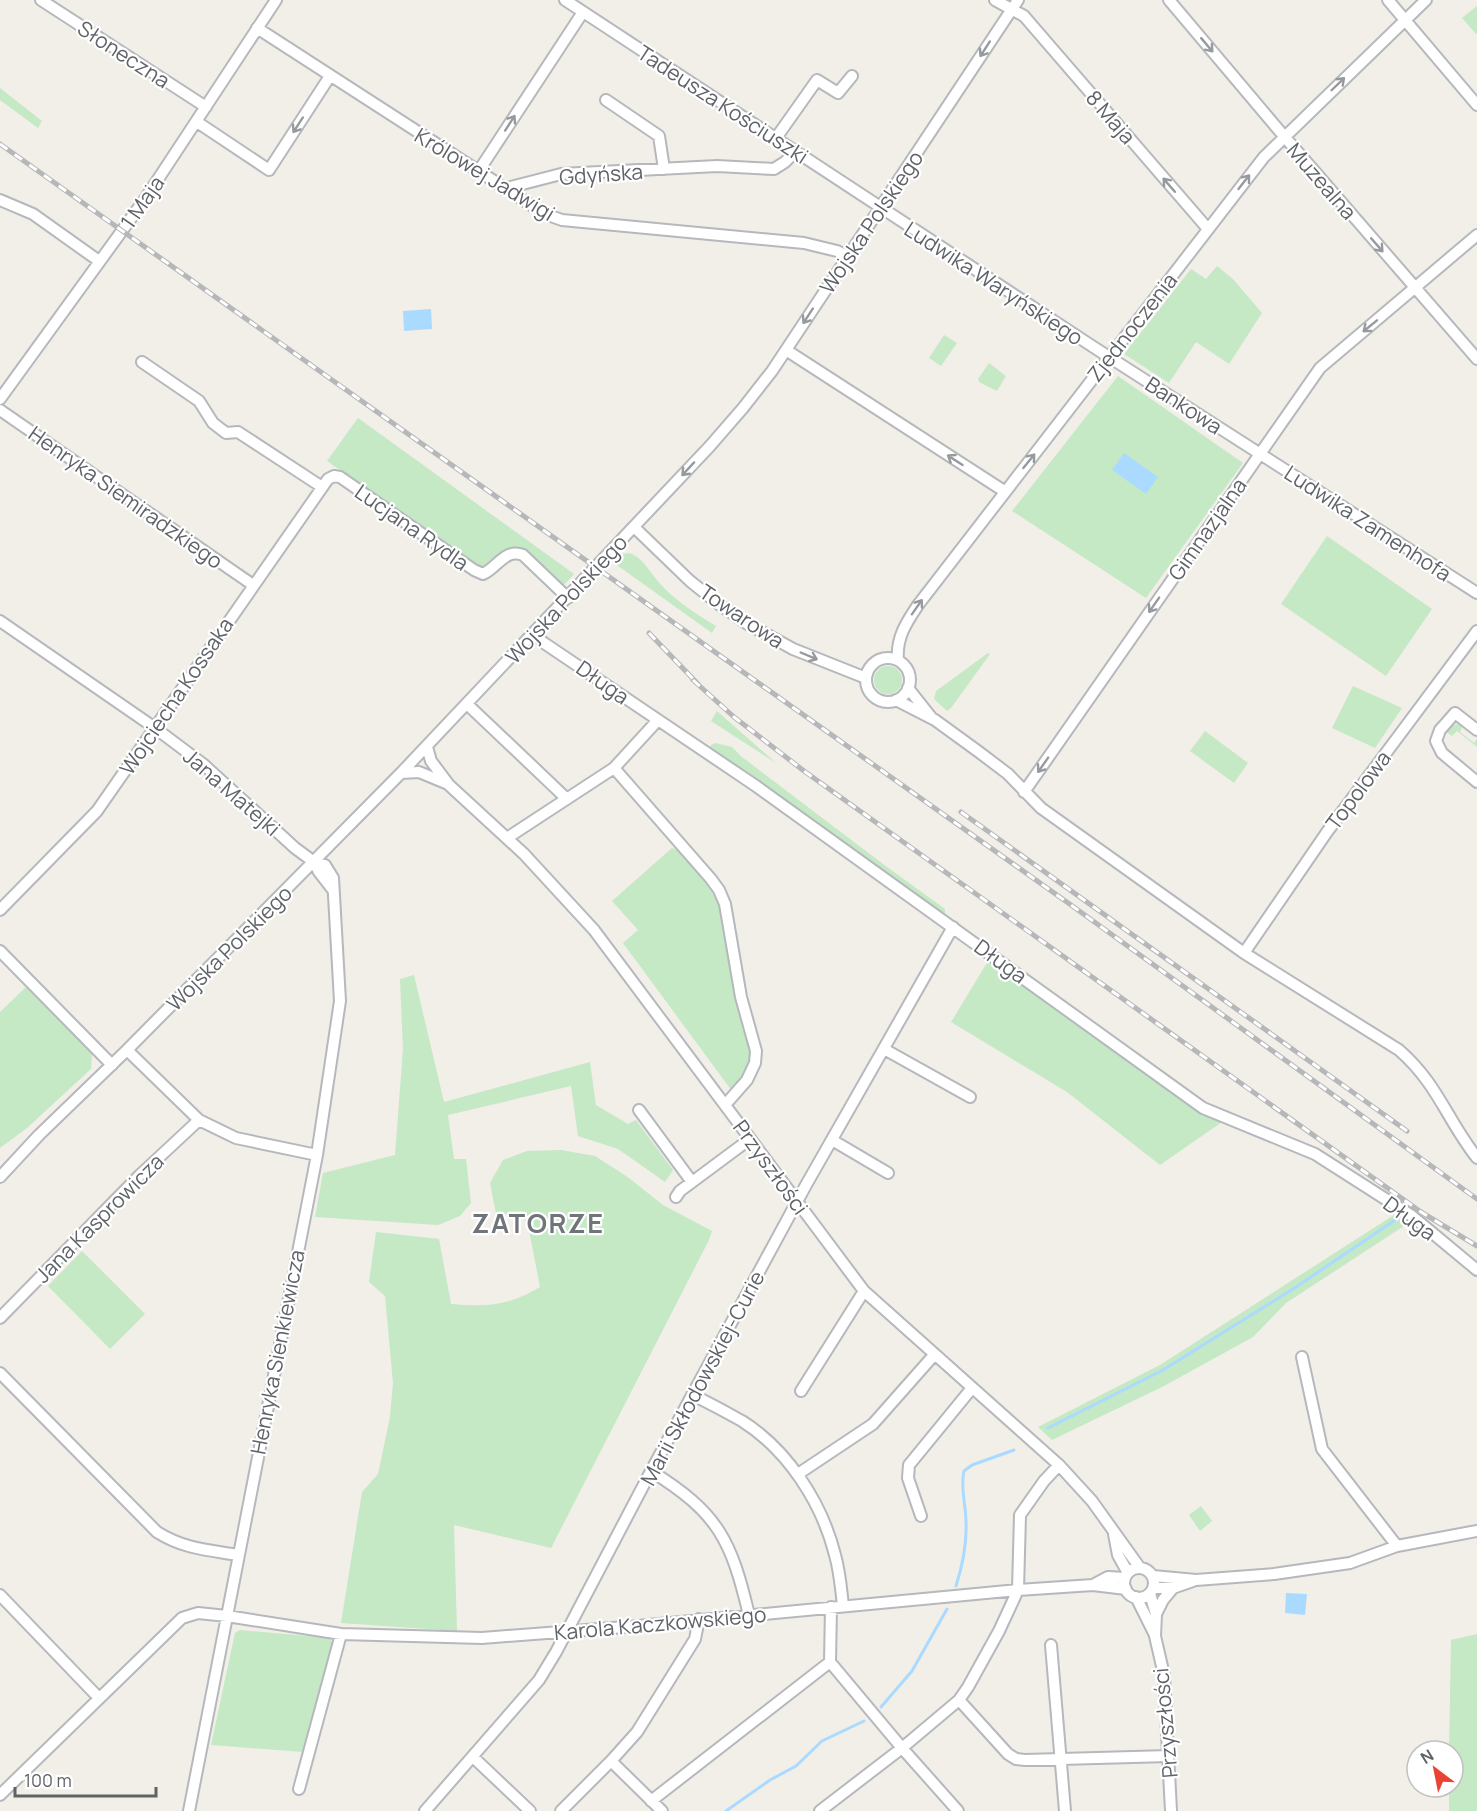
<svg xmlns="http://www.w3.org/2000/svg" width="1477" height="1811" font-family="Manrope,sans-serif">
<rect width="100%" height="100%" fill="#f1efe8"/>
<path fill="#c5e8c5" d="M1477 6V33L1476 34 1462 18Z
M0 88 42 121 38 128 0 100Z
M1217 266 1233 279 1262 313 1229 364 1196 342 1169 383 1124 354 1191 269 1206 279Z
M944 335 957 343 941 366 929 358Z
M989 363 1006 376 997 391 979 382 978 379Z
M1118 376 1243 463 1146 598 1012 511Z
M358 418 574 574 563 586 522 549 511 548 496 557 486 567 478 566 327 461Z
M1327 536 1432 609 1386 676 1281 604Z
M629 553C640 556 646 566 653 575 669 597 693 612 716 626L712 633 614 563 623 554Z
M988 653 990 654 951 708 947 711 934 699 936 691Z
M874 680a14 14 0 1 1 28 0a14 14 0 1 1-28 0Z
M1353 686 1402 708 1375 748 1332 728Z
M717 711 776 763 711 721Z
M1457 724 1463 726 1460 732 1474 743 1477 739V747L1457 731 1452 736 1446 732 1450 727Z
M1205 731 1248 763 1234 783 1190 751Z
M715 743 732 747 742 757 883 864 945 909V915L938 911 714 754 710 749 711 745Z
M672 848 679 850 704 880 719 903 739 1016 750 1051 749 1063 742 1077 732 1091 623 943 638 930 612 901Z
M990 958 1204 1113 1222 1122 1160 1165 1067 1092 951 1022Z
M414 975 444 1102 590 1062 596 1105 628 1124 636 1120 673 1170 665 1182 618 1149 578 1136 571 1086 448 1115 454 1159H466L471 1203 460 1216 438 1225 315 1217 323 1173 395 1155 403 1049 400 979Z
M26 987 92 1054 91 1069 27 1128 0 1148V1012Z
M561 1150 595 1156 629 1178 663 1205 712 1231 709 1240 551 1548 454 1525 457 1631 341 1623 362 1492 378 1474 390 1417 393 1383 385 1296 369 1282 376 1232 439 1239 451 1304C488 1307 508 1306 540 1287L528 1225 520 1214H496L490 1183 503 1160 527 1151Z
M1397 1213 1407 1224 1286 1303 1253 1337 1164 1386 1052 1440 1038 1427 1160 1365Z
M82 1251 145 1314 110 1349 48 1286Z
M1201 1506 1212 1521 1200 1531 1189 1515Z
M240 1630 329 1638 333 1643 303 1752 211 1745 235 1633Z
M1477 1634V1811H1449V1787H1453V1751H1449L1451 1640Z"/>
<path fill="#aadaff" d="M431 309 432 329 404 331 403 311Z
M1124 453 1158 477 1146 494 1112 470Z
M1286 1593 1307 1594 1305 1615 1285 1613Z"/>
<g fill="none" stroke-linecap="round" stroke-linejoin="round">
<path stroke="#aadaff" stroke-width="3" d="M1048 1428 1163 1370 1293 1289 1398 1218
M956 1586C963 1564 967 1545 966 1522 966 1505 960 1488 964 1471L972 1465 1014 1450
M881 1707 912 1671 947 1609
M726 1811 770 1780 796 1766 822 1741 864 1721"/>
<defs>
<path id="minor" d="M41 0 206 107
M565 0 1095 348 1477 593
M995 0 1024 16 1208 229
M1169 0 1277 128 1477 359
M1388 0 1477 105
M257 28 545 214 562 220 804 243 837 251 847 256
M606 100 659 136 664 169
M197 122 269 170 330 76
M776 138 817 80 838 93 852 76
M478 172 583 12
M503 189 561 174 717 166 774 169 785 162 796 151
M0 200 33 214 99 261
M786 350 1004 491
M142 362 199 401 213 423 226 433 238 432 322 487
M0 399 145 199 276 0
M0 410 253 585
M634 527 690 581 720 605 746 623 793 649 866 678
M0 621 155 728 203 764 295 848 314 862 325 865 333 878 340 1001 317 1155 189 1811
M533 634 544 643 756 786 1203 1108 1315 1154 1412 1216 1477 1270
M866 680a22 22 0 1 1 44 0a22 22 0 1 1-44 0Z
M898 660C896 638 906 623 918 605L1264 157 1426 0
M908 688 931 717
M896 700 935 720 979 752 1008 774 1041 808 1244 953 1399 1050C1438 1084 1447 1120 1477 1158
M467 704 567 799
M1477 730 1455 713 1440 730 1436 741 1442 753 1477 782
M427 747 431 761 449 785 524 854 594 930 864 1291 1059 1465 1092 1501 1140 1568
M614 768 658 720
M401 773 419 772 448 784
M1024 792 1320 368 1477 235
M507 838 614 768 711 879 719 890 725 904 741 997 756 1051 755 1063 747 1080 725 1105
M314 862 319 872 333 890
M0 910 97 811 328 479 334 476 340 477 474 570 483 574C497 568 505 548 523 555L568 598
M0 951 112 1065
M1244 953 1327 832 1477 631
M884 1049 970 1097
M127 1050 199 1120 236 1138 317 1155
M639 1110 692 1182
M832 1140 888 1173
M0 1177 39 1135 127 1050 401 773 710 446 743 408 772 371 1018 0
M676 1197 680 1191 750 1139
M0 1318 140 1175 199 1120
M1302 1357 1322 1449 1397 1546
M0 1373 157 1532C184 1549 208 1550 238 1555
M801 1391 864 1291
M693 1395C709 1403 726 1412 742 1421 788 1450 822 1503 835 1555 840 1572 841 1589 843 1606
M651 1471C718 1513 731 1539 749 1615
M798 1474 873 1424 934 1355
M921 1516 908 1478 909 1465 972 1388
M1114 1534 1118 1555 1128 1573
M1124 1583a15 15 0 1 1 30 0a15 15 0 1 1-30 0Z
M1153 1576 1196 1580 1274 1574 1350 1563 1397 1546 1477 1531
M1093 1585 1108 1577 1125 1578
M1153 1588H1173L1193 1581
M1150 1594 1156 1614 1155 1636 1164 1675 1171 1811
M0 1595 99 1698
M1136 1597 1155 1635
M1156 1614 1163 1600 1173 1588
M1051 1645 1065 1811
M830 1662 902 1748 958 1811
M959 1700 1008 1754 1016 1759 1025 1760 1169 1756
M473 1757 530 1811
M611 1761 662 1811
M299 1789 341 1634
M0 1795 182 1618 198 1613 227 1616 341 1634 482 1638 638 1626 1018 1590 1093 1585 1126 1589
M651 1801 830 1662 831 1607
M425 1811 539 1680 556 1652 651 1471 806 1185 953 927
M561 1811 611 1761 637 1732 695 1639 699 1619
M820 1811 902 1748 959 1700 968 1687 999 1631 1018 1590 1020 1515 1044 1481 1059 1465"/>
</defs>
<use href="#minor" stroke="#b5b8bc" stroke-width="14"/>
<use href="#minor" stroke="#fff" stroke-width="10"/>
<defs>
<path id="rail" d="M0 144 1071 905 1477 1199
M649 633 698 684
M693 680 734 717 804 771 1421 1212 1477 1246
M961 812 1407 1131"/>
</defs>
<use href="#rail" stroke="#b6b7b8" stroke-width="5"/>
<use href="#rail" stroke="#fff" stroke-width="3" stroke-dasharray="9" stroke-linecap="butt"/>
</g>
<defs><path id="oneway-shaft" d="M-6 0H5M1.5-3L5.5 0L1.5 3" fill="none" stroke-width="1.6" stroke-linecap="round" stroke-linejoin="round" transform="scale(1.5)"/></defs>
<g stroke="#979a9d">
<use href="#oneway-shaft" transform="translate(1207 45) rotate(50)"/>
<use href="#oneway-shaft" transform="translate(985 49) rotate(123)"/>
<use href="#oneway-shaft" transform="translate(1338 84) rotate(-44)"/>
<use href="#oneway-shaft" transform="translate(510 123) rotate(-57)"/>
<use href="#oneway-shaft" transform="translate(298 125) rotate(123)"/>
<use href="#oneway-shaft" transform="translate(1244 182) rotate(-52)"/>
<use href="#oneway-shaft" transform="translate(1169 185) rotate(-131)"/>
<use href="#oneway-shaft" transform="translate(1377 245) rotate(49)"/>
<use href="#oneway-shaft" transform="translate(808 316) rotate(123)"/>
<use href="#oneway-shaft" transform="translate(1370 326) rotate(141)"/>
<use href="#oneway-shaft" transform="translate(955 460) rotate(-147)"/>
<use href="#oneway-shaft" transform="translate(1029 461) rotate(-51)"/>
<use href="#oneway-shaft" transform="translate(688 469) rotate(133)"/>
<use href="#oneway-shaft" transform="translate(1154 605) rotate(125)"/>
<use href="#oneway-shaft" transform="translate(917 607) rotate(-55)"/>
<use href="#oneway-shaft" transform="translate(809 656) rotate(23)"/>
<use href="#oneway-shaft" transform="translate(1043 765) rotate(125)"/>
</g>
<g text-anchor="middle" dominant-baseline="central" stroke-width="4.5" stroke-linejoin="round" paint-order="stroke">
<g font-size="21" fill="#5f6368" stroke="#fff">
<text transform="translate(124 54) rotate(33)">Słoneczna</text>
<text transform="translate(723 104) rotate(33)">Tadeusza Kościuszki</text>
<text transform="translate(1111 117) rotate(49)">8 Maja</text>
<text transform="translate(485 174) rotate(31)">Królowej Jadwigi</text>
<text transform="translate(601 174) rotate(-4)">Gdyńska</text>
<text transform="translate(1322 181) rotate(49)">Muzealna</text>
<text transform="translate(142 202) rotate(-55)">1 Maja</text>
<text transform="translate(871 222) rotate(-56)">Wojska Polskiego</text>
<text transform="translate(994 283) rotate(33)">Ludwika Waryńskiego</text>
<text transform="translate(1132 327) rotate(-52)">Zjednoczenia</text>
<text transform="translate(1184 405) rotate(33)">Bankowa</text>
<text transform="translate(126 497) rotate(35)">Henryka Siemiradzkiego</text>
<text transform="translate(1368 523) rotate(33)">Ludwika Zamenhofa</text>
<text transform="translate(412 527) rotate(35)">Lucjana Rydla</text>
<text transform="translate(1207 529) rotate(-55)">Gimnazjalna</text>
<text transform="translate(566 599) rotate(-47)">Wojska Polskiego</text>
<text transform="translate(742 616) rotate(34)">Towarowa</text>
<text transform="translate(603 682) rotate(35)">Długa</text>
<text transform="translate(176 696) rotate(-56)">Wojciecha Kossaka</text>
<text transform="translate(1358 790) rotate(-53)">Topolowa</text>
<text transform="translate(232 792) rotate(41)">Jana Matejki</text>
<text transform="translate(229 948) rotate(-45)">Wojska Polskiego</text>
<text transform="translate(1001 961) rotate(36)">Długa</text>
<text transform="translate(771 1167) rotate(54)">Przyszłości</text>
<text transform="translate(99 1218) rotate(-45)">Jana Kasprowicza</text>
<text transform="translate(1410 1218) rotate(36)">Długa</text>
<text transform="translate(277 1352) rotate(-79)">Henryka Sienkiewicza</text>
<text transform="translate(702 1378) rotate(-62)">Marii Skłodowskiej-Curie</text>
<text transform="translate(660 1623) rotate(-5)">Karola Kaczkowskiego</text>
<text transform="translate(1165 1723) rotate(-95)">Przyszłości</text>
</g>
<g font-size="27" font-weight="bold" letter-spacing="1.5" fill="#70757a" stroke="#fff">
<text x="538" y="1222">ZATORZE</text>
</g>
</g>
<g transform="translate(1435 1769) rotate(328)"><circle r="28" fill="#ffffff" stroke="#bfc1c3" stroke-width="1.5"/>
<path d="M0-4.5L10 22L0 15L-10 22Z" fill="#ea4335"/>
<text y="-9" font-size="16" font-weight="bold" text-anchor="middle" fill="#5f6368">N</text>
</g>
<path d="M15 1787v9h141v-9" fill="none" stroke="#5f6368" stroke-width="3"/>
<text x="24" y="1787" font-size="18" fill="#5f6368" stroke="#ffffff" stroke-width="4.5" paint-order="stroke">100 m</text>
</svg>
